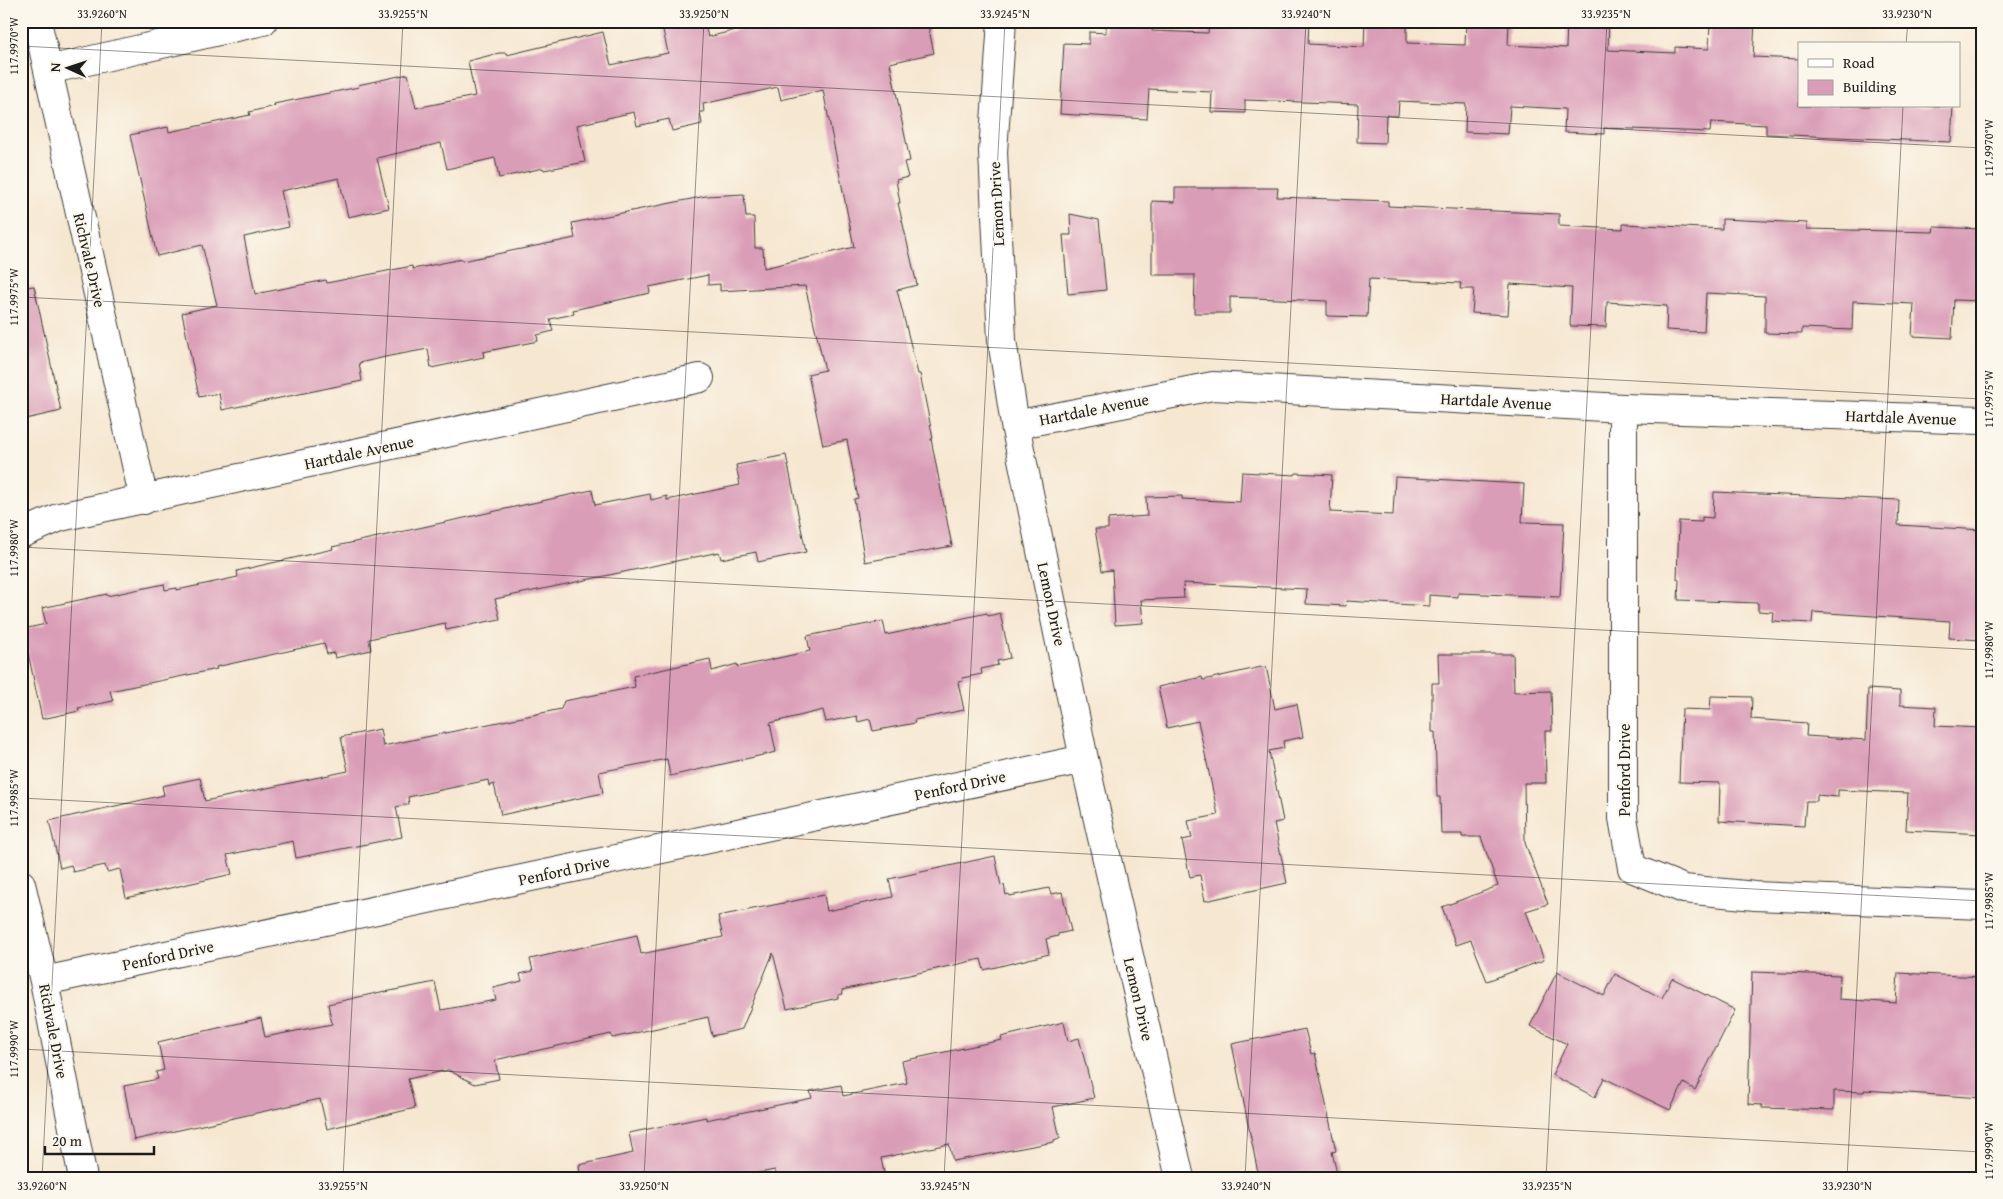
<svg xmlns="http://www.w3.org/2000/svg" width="2003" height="1199" font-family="'Gentium Book Plus',serif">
<rect width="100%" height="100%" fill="#fbf7ec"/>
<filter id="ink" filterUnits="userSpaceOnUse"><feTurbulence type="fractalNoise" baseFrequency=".02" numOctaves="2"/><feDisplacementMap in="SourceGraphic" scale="10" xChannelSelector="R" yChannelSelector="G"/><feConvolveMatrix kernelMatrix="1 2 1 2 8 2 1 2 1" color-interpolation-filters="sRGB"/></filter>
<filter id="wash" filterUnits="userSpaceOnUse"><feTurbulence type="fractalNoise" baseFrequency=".0096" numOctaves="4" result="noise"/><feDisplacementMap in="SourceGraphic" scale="20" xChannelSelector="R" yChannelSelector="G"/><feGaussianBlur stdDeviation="1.12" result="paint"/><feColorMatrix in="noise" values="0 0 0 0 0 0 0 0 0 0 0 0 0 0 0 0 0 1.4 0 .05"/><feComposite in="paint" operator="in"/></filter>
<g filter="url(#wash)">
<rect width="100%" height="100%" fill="#f6e7d1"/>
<g id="blocks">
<path fill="#da9db7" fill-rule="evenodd" d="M661 21H704L708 37 773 21H927L934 53 890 63 910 161 904 162 908 177 896 180 900 203H898L917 285 897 290 918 374H920L933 438 931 439 952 546 865 562 854 499 858 498 847 440 823 445 808 374 825 370 805 286 720 291V284L708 285V275L649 287 650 293 573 310 574 314 550 319 553 331 537 335 538 341 483 352 484 357 431 368 428 349 390 356 359 363 362 381 222 410 219 393 199 397 182 313 217 305 202 245 157 256 130 135 168 127 169 132 250 115 249 112 275 106 274 104 359 87 358 85 408 74 416 108 475 96 468 61 499 53H507V55L603 32 611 65 668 53ZM778 87 781 100 823 90 854 247 764 268 763 248H755L754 217H746L744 194 706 196 572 223 575 238 462 261V259L413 269 412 266 327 283 326 280 255 294 244 237 289 227 281 191 339 178 348 217 389 208 377 158 441 143 447 169 495 158 499 178 543 168 544 170 585 162 577 125 634 112 637 126 669 119 672 131 702 124 700 112H704L703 104Z
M1106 21H1152V31L1208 33 1209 21H1309L1308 44 1364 47 1365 21H1407V43L1465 45 1466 21H1509L1508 45 1566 48 1567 21H1609L1608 50 1675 53V47L1709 49 1710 21 1755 22 1753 57 1799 59V106H1953L1951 142 1766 134V125L1711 122 1710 132 1604 128V134L1564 132 1565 109 1510 106 1508 134 1465 132 1466 104 1399 101 1398 116 1386 115 1385 143 1357 142 1358 104 1245 100V113L1211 112 1212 92 1149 89 1147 119 1060 114 1064 43 1089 44V32L1106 33Z
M1175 188H1278L1277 197 1388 201V206L1559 214V226L1623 229V224L1722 229V219L1807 223V229L1933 232 1934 227 1982 229V301L1954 300 1952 338 1912 336 1914 304 1853 301 1852 330 1802 328V334L1765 333V296L1706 293 1704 332 1666 330 1667 306 1607 302 1606 327 1570 326 1572 288 1510 284 1508 315 1472 313 1474 289H1460L1461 283 1369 279 1367 317 1327 316V301L1230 297V313H1194L1195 275H1152V201L1175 202Z
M1070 214 1099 220 1106 290 1068 294 1063 235H1071Z
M34 286 61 411 21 420V288Z
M786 455 806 552 758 562 756 552 721 559 719 552 495 599 500 619 446 630 445 623 369 639 371 650 335 658 334 653 327 654 324 643 216 667 217 669 110 691 113 701 78 708 79 711 42 719 23 629 46 624 42 608 107 594V596L164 584 165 590 177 588V590L238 577 237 571 333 549 332 547 592 490 595 505 650 494 651 500 667 496V500L740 485 736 465Z
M1242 472 1295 475 1296 473 1332 475 1330 512 1393 515 1395 477 1524 484 1522 522 1564 523 1560 597 1458 593V597L1429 595V606L1347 601 1346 606 1306 604 1307 589 1183 583 1184 598 1141 600 1143 623 1115 625 1112 570 1102 571 1095 529H1108V519L1147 516 1146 497 1182 496V499L1240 502Z
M1714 492 1899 500 1898 525 1982 530V640L1949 638 1950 621 1813 612 1812 623 1772 621 1773 612 1758 611V603L1678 600 1679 580 1677 579 1679 521 1702 522V517L1713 518Z
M987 613 988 616 1000 613 1010 658 997 661 998 665 981 669 982 674 962 678 963 681 958 682 964 710 914 720 915 723 873 731 870 719 858 722 857 716 826 722 823 710 770 723 776 752 670 776 667 759 599 772 603 793 501 815 494 784 489 786 488 780 408 797 409 804 396 807 402 837 296 858 293 841 227 855 232 874 126 898 120 869 107 872 105 865 73 872 71 865 60 868 49 821 164 795 162 786 200 778 205 801 348 771 341 737 380 729 383 746 561 709 564 701 635 687 633 676 710 659 712 671 737 664 738 667 810 651 807 636 883 621 886 635Z
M1438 654H1513L1514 692 1551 691 1552 731H1545L1546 783H1524L1525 843 1548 904 1526 911 1544 960 1487 981 1471 940 1456 945 1442 907 1498 886 1481 837H1462V834H1441L1440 797H1437L1435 732H1432V683H1439Z
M1266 666 1275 709 1297 704 1303 737 1283 741 1284 748 1269 751 1283 821 1274 823 1287 883 1205 901 1200 875 1190 877 1182 840 1192 838 1188 821 1218 815 1198 721 1167 728 1158 687 1202 677 1203 680Z
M1868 689 1900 691V705L1936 707 1935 726 1982 728V834L1906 830 1908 793 1838 790V797L1817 795V801H1806L1804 826 1719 821 1720 783 1679 782 1682 709 1710 710 1711 696 1752 697 1751 719 1807 723 1806 736 1866 740Z
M995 856 1001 886 1004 885 1006 895 1009 894 1010 896 1049 888 1051 894 1062 892 1071 931 1058 934V936L1046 939 1049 954 984 970 981 959 842 990 843 994 838 995V998L787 1009 773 953 742 1029 712 1036 708 1017 612 1038 611 1034 495 1060 499 1079 475 1084 448 1070 408 1079 415 1108 327 1129 320 1099 134 1140 124 1086 158 1079 156 1072 164 1070 158 1042 261 1018 265 1037 332 1024 328 1004 385 991V992L435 982 441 1010 496 1000 493 988 522 981 520 974 533 971 530 959 637 935 641 954 723 937 718 916 824 895 827 911 893 897 889 879Z
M1557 972 1604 996 1615 974 1662 998 1672 978 1735 1010 1695 1090 1684 1083 1670 1110 1604 1078 1595 1097 1552 1075 1567 1044 1530 1026Z
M1752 972 1840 975 1839 999 1896 1003 1898 973 1982 977V1098L1864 1090V1092L1834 1091V1110L1762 1108V1105L1748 1104Z
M1064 1022 1068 1041 1079 1038 1094 1098 1053 1107 1060 1138 1054 1140V1142L953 1161 949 1144 881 1158 885 1178H777L775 1170 732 1178H580L579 1165 633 1153 629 1133 706 1117V1120L812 1098 810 1091 841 1085 843 1096 907 1083 902 1061 1002 1040 1001 1037Z
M1305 1029 1311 1054 1315 1053 1336 1151 1332 1152 1338 1178H1259L1232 1044Z"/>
</g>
</g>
<g filter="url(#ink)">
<use href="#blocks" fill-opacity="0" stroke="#3d3a37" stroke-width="1"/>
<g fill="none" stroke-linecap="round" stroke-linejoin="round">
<defs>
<path id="minor" d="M37 21 144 500
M1002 21 993 152 1002 340 1015 425 1084 759 1180 1178
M48 70 263 21
M1623 408V818L1632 868 1684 889 1755 896 1982 905
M1015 425 1213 386 1623 408 1982 420
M21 534 60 517 700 378
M21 884 44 981 83 1178
M44 981 1084 759"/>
</defs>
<use href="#minor" stroke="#3d3a37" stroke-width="30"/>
<use href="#minor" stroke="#fff" stroke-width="28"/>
</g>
</g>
<path fill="none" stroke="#1c1c1c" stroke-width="1" stroke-opacity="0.45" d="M1906 44 1908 21M21 46 1982 148M21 297 1982 399M21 547 1982 650M21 798 1982 901M21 1049 1982 1152M42 1178 102 21M343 1178 403 21M644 1178 704 21M944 1178 1005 21M1245 1178 1306 21M1546 1178 1607 21M1847 1178 1903 106"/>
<g text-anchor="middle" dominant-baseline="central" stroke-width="4" stroke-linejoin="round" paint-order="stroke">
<g font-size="16" fill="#1c1c1c" stroke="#fbf7ec">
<text transform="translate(996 204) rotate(-93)">Lemon Drive</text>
<text transform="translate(90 260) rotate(77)">Richvale Drive</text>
<text transform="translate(1496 401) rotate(3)">Hartdale Avenue</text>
<text transform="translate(1094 409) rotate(-11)">Hartdale Avenue</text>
<text transform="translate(1901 417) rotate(2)">Hartdale Avenue</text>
<text transform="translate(359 452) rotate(-12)">Hartdale Avenue</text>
<text transform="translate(1052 604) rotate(78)">Lemon Drive</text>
<text transform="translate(1624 770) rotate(-90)">Penford Drive</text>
<text transform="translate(960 785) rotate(-12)">Penford Drive</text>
<text transform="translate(564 870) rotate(-12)">Penford Drive</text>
<text transform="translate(168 955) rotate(-12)">Penford Drive</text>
<text transform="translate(1139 999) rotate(77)">Lemon Drive</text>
<text transform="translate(54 1031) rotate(79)">Richvale Drive</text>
</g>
</g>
<rect width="2003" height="1199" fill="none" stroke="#fbf7ec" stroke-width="55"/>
<rect x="1798" y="42" width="162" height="65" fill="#fbf7ec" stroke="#a29f99"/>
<rect x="1808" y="59" width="25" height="8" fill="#ffffff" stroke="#a29f99"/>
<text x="1843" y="68" font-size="15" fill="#1c1c1c">Road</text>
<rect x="1808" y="80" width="25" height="15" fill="#da9db7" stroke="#a29f99"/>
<text x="1843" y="92" font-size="15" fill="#1c1c1c">Building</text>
<g transform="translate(68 68) rotate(273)" stroke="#fbf7ec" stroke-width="4" paint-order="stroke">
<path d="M0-4L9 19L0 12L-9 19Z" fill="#1c1c1c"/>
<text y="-8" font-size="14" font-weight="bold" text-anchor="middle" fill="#1c1c1c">N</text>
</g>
<path d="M45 1146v8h109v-8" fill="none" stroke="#1c1c1c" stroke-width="2.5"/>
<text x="52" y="1146" font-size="15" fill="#1c1c1c" stroke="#fbf7ec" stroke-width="4" paint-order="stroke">20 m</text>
<rect x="28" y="28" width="1948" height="1144" fill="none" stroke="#1c1c1c" stroke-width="2"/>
<g font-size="12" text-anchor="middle" fill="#1c1c1c">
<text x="102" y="18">33.9260°N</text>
<text x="403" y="18">33.9255°N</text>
<text x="704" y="18">33.9250°N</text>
<text x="1005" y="18">33.9245°N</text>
<text x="1306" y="18">33.9240°N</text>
<text x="1606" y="18">33.9235°N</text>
<text x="1907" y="18">33.9230°N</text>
<text transform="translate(14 46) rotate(-90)" y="4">117.9970°W</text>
<text transform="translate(1989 148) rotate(-90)" y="4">117.9970°W</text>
<text transform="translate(14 297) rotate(-90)" y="4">117.9975°W</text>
<text transform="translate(1989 399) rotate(-90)" y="4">117.9975°W</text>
<text transform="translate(14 548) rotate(-90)" y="4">117.9980°W</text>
<text transform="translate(1989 650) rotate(-90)" y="4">117.9980°W</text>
<text transform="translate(14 798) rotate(-90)" y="4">117.9985°W</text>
<text transform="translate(1989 901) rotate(-90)" y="4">117.9985°W</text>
<text transform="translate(14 1049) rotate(-90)" y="4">117.9990°W</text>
<text transform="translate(1989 1151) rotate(-90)" y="4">117.9990°W</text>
<text x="42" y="1190">33.9260°N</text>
<text x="343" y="1190">33.9255°N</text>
<text x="644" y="1190">33.9250°N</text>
<text x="945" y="1190">33.9245°N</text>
<text x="1246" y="1190">33.9240°N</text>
<text x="1547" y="1190">33.9235°N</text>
<text x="1847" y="1190">33.9230°N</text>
</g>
</svg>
